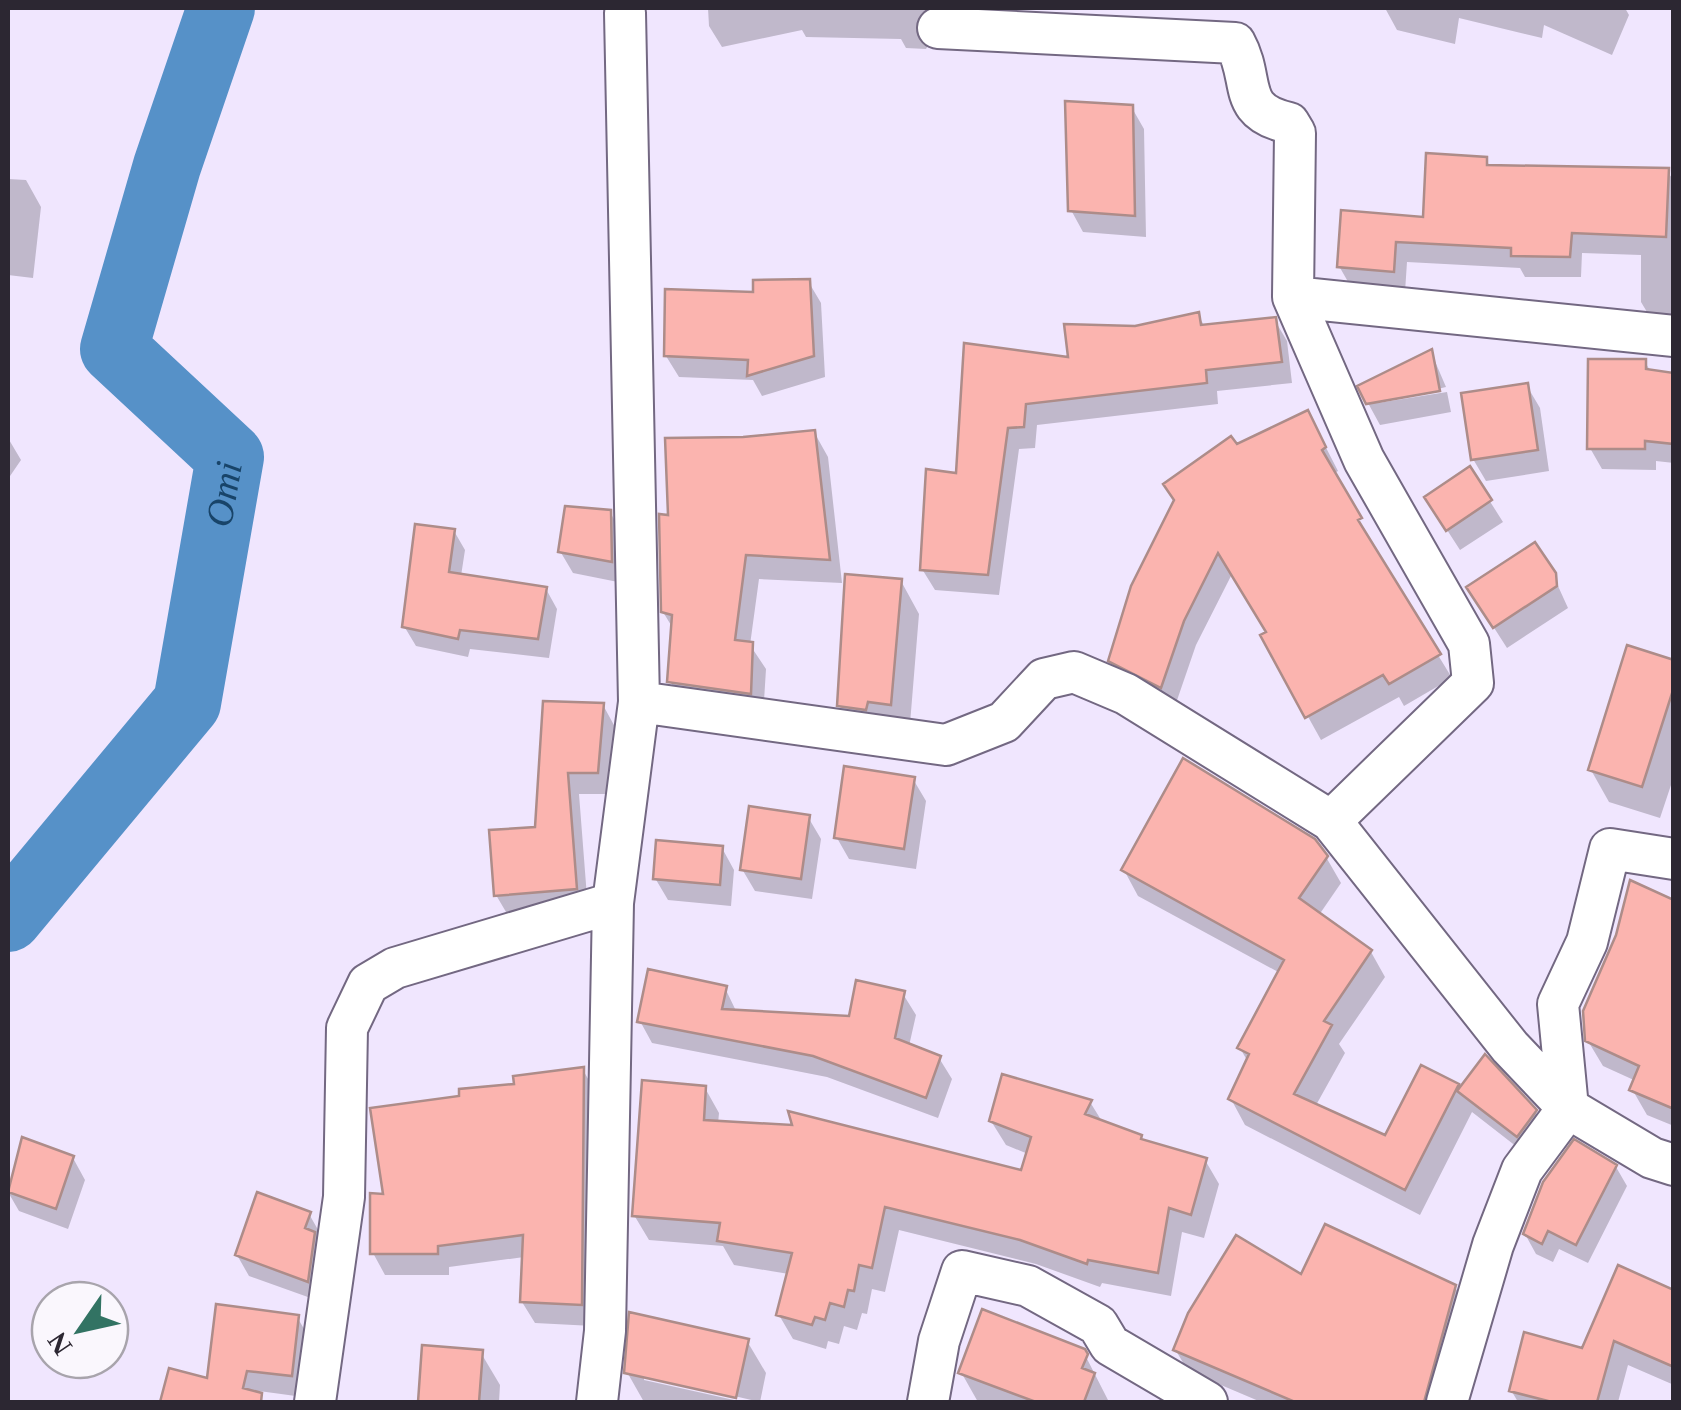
<svg xmlns="http://www.w3.org/2000/svg" width="1681" height="1410" font-family="Georgia,serif">
<rect width="100%" height="100%" fill="#f0e6fe"/>
<path fill="#0003" d="M708 8H966V26L938 28 926 49 906 48 901 39 806 37 802 30 722 47 709 26Z
M1385 8H1625L1629 15 1612 55 1544 25 1542 38 1459 18 1455 44 1397 30Z
M1132 108 1144 129 1146 237 1083 232 1071 210Z
M1486 159 1490 167 1667 171 1674 181V323L1653 322 1641 302V255L1582 253 1581 277H1525L1520 268 1407 262 1405 292 1351 287 1339 266 1425 220Z
M8 179 26 180 41 207 33 278 8 275Z
M808 281 821 303 825 377 762 396 753 380 679 377 666 356 755 294Z
M1198 315 1205 327 1274 319 1287 341 1292 383 1217 391 1218 404 1037 425 1035 448 1019 449 999 595 935 590 922 569 959 476 966 346 1071 360 1135 329Z
M1431 352 1446 387 1378 403 1447 392 1451 412 1380 425 1368 403Z
M1645 362 1651 372 1674 376V463L1656 461V470L1602 469 1590 448Z
M1527 386 1540 408 1549 471 1486 481 1473 459Z
M814 432 828 457 842 583 759 579 750 645 766 669 763 717 684 706 670 681 674 630 663 612 671 518 744 440Z
M1320 436 1338 471 1333 474 1370 544 1452 678 1404 706 1399 697 1321 740 1263 636 1268 633 1232 574 1196 645 1174 709 1124 684 1111 660 1236 447Z
M8 438 21 460 8 479Z
M1470 470 1503 522 1460 550 1440 519Z
M610 512 622 534 623 583 573 573 560 551Z
M454 531 465 550 461 576 546 589 557 609 549 658 470 649 468 657 416 646 404 626Z
M1553 575 1568 608 1507 648 1482 609Z
M901 581 919 614 909 736 858 738 839 705Z
M1674 663V776L1660 818 1609 802 1591 770Z
M603 705 615 727 609 794H579L588 910 509 917 496 895Z
M913 779 926 801 916 869 849 859 837 838Z
M808 817 821 839 812 899 755 891 742 869Z
M722 848 734 870 731 906 668 900 655 878Z
M1326 857 1341 883 1319 915 1371 952 1385 977 1339 1044 1345 1053 1315 1107 1386 1139 1457 1086 1460 1092 1535 1111 1548 1133 1530 1157 1472 1112 1420 1215 1245 1125 1231 1099 1248 1062 1240 1048 1280 973 1138 896 1124 870Z
M1674 902V1126L1647 1115 1632 1089 1636 1081 1603 1066 1588 1041Z
M725 988 737 1013 851 1019 903 994 916 1015 909 1046 939 1058 952 1079 938 1118 827 1077 652 1043 640 1021Z
M583 1070 595 1091 593 1326 535 1323 522 1302 524 1257 449 1267V1275H385L373 1253 386 1196 462 1098Z
M705 1088 719 1113 718 1124 1023 1172 1028 1154 1006 1145 991 1121 1090 1102 1103 1123 1141 1137 1144 1142 1205 1160 1219 1184 1204 1238 1182 1232 1171 1296 1102 1283 1100 1287 1036 1264 899 1230 885 1292 872 1289 867 1314 862 1313 857 1330 844 1326 839 1344 828 1341 826 1349 793 1339 779 1315 789 1274 734 1265 723 1246 649 1240 634 1215Z
M24 1140 73 1158 85 1180 68 1229 19 1211 8 1192Z
M1616 1167 1627 1186 1588 1263 1559 1249 1553 1262 1536 1254 1525 1234Z
M309 1214 321 1235 319 1301 249 1276 237 1255Z
M1326 1228 1455 1287 1467 1308 1439 1402H1261L1188 1371 1175 1349 1302 1278Z
M1674 1285V1385L1628 1365 1618 1402H1518L1511 1390 1584 1351 1671 1291Z
M297 1317 310 1339 303 1397 259 1391 256 1402H163L171 1371 209 1381Z
M747 1341 766 1373 760 1402 644 1375V1380L743 1402H644L627 1372Z
M424 1348 481 1353 500 1385 499 1402H420Z
M1083 1351 1109 1402H978L961 1372Z"/>
<g fill="none" stroke-linecap="round" stroke-linejoin="round">
<path stroke="#5691c8" stroke-width="68" id="s1" d="M8 918 187 703 230 457 114 349 167 166 221 8"/>
</g>
<path fill="#fbb4af" stroke="#ad8c89" stroke-width="2.5" d="M1065 101 1133 105 1135 216 1068 211Z
M1426 153 1487 157V165L1669 168 1666 237 1572 233 1570 257 1511 256V248L1396 242 1394 272 1337 267 1341 210 1423 217Z
M810 279 814 356 747 376 748 360 664 356 665 289 753 292V280Z
M1199 312 1201 325 1276 317 1282 362 1206 370 1207 383 1026 404 1024 427 1008 428 988 575 920 570 926 469 956 473 964 343 1068 357 1064 324 1135 326Z
M1432 349 1440 391 1366 404 1357 386Z
M1588 359H1646V369L1674 373V444L1645 441V449H1587Z
M1528 383 1538 450 1471 460 1461 393Z
M1308 410 1326 447 1322 450 1362 518 1358 520 1441 654 1389 684 1383 675 1305 718 1260 635 1266 632 1218 553 1184 621 1161 688 1108 661 1131 586 1174 500 1163 484 1231 436 1237 444Z
M815 430 830 560 746 555 735 640 753 642 751 694 667 682 672 615 661 612 659 514 668 515 665 438 743 437Z
M1470 466 1492 500 1446 531 1424 497Z
M565 506 611 510 612 562 558 552Z
M415 524 455 529 449 572 547 587 538 639 460 630 458 639 402 627Z
M1535 542 1556 573 1557 586 1493 628 1466 587Z
M845 574 902 579 891 705 868 702 866 710 837 706Z
M1627 645 1674 660V687L1642 787 1588 770Z
M543 701 604 703 598 773H568L577 889 494 896 489 830 535 827Z
M1183 758 1315 839 1328 856 1299 898 1372 950 1324 1021 1332 1025 1294 1094 1385 1135 1421 1065 1459 1084 1405 1190 1228 1099 1249 1054 1237 1048 1284 960 1121 870Z
M844 766 915 777 904 849 834 838Z
M749 806 810 815 801 879 740 870Z
M656 840 723 846 720 885 653 879Z
M1630 880 1674 900V1109L1629 1090 1639 1066 1585 1041 1583 1011 1616 935Z
M648 969 727 986 722 1009 849 1016 856 980 905 991 895 1038 941 1056 926 1098 813 1056 637 1022Z
M1485 1054 1537 1110 1517 1137 1457 1091Z
M584 1067 582 1305 520 1302 523 1235 438 1246V1254H370V1193L383 1194 370 1108 459 1096V1089L514 1084 513 1076Z
M1002 1074 1092 1100 1085 1114 1142 1135 1141 1139 1207 1158 1191 1215 1169 1208 1158 1273 1088 1260 1087 1264 1020 1240 885 1207 872 1268 859 1265 854 1291 848 1290 844 1307 830 1303 825 1320 815 1317 812 1325 776 1315 792 1253 717 1241 720 1223 632 1216 642 1080 706 1086 704 1120 792 1125 788 1111 1021 1170 1031 1137 989 1121Z
M22 1137 74 1156 56 1209 8 1192Z
M1574 1139 1617 1165 1576 1245 1548 1231 1542 1244 1523 1234 1543 1182Z
M257 1192 311 1212 305 1228 315 1232 308 1282 235 1255Z
M1325 1224 1456 1285 1424 1402H1295L1173 1350 1188 1313 1236 1235 1301 1274Z
M1618 1265 1674 1290V1367L1614 1341 1597 1402H1552L1509 1391 1524 1332 1582 1348Z
M216 1304 299 1315 292 1376 247 1371 243 1388 262 1393 261 1402H160L169 1368 207 1378Z
M982 1309 1085 1349 1088 1354 1082 1368 1095 1373 1084 1402H1036L958 1373Z
M629 1312 749 1339 736 1398 624 1373Z
M422 1345 483 1350 479 1402H418Z"/>
<g fill="none" stroke-linecap="round" stroke-linejoin="round">
<defs>
<path id="street" d="M938 28 1235 43C1256 81 1235 111 1289 123L1295 133 1293 297
M1674 336 1293 297 1364 460 1469 644 1473 683 1331 821 1510 1047 1568 1108 1652 1158 1674 1165
M639 702 946 745 1004 722 1044 679 1074 672 1126 694 1331 821
M315 1402 344 1197 347 1028 368 984 395 968 613 903
M597 1402 605 1331 613 903 639 702 625 13
M928 1402 939 1341 962 1271 1028 1286 1098 1325 1110 1345 1207 1402
M1447 1402 1493 1245 1522 1170 1568 1108 1558 1004 1587 942 1610 849 1674 859"/>
</defs>
<use href="#street" stroke="#736882" stroke-width="44"/>
<use href="#street" stroke="#fff" stroke-width="40"/>
</g>
<g text-anchor="middle" dominant-baseline="central" stroke-width="9" stroke-linejoin="round" paint-order="stroke">
<g font-size="38" font-style="italic" fill="#184469" stroke="#faf7fd">
<text stroke="none"><textPath href="#s1" startOffset="492">Omi</textPath></text>
</g>
</g>
<rect width="1681" height="1410" fill="none" stroke="#2c2732" stroke-width="20"/>
<g transform="translate(80 1330) rotate(236)"><circle r="48" fill="#faf7fd" stroke="#a8a4ac" stroke-width="2.5"/>
<path d="M0-8L18 38L0 25L-18 38Z" fill="#327363"/>
<text y="-15" font-size="28" font-weight="bold" text-anchor="middle" fill="#2c2732">N</text>
</g>
</svg>
